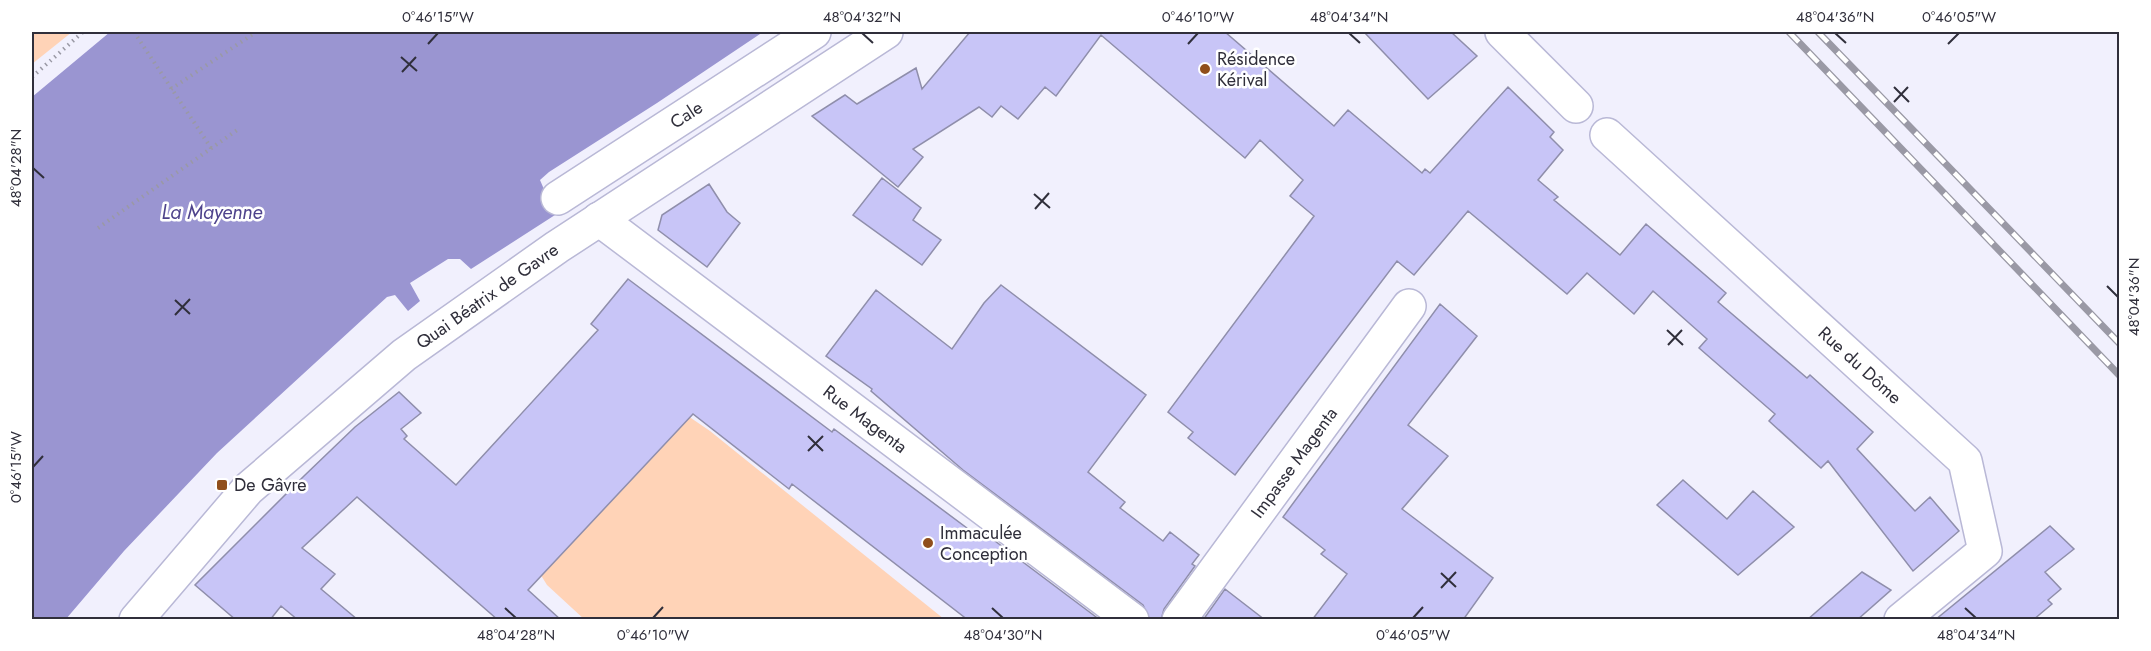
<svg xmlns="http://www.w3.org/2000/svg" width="2151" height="651" font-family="Jost,sans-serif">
<rect width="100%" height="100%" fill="#f1f0fd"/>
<path fill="#ffd3b7" d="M32 32H72L32 64Z
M688 416 710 431 944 619 585 620 547 585 534 564Z"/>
<path fill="#9a95d1" d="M110 32H763L657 103 549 172 540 180 555 215 471 269 460 259H448L410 283 420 301 408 311 395 295 387 297 217 453 124 551 66 619 32 620V97Z"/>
<path fill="#c8c5f7" stroke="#8f8eab" stroke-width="1.5" d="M970 32H1225L1334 126 1348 110 1422 173 1425 169 1430 173 1508 87 1554 132 1550 137 1563 150 1538 180 1558 197 1554 200 1620 255 1646 224 1726 293 1718 302 1807 378 1810 375 1873 432 1857 449 1915 511 1930 497 1959 531 1913 571 1828 461 1821 468 1769 421 1775 414 1699 348 1707 339 1653 291 1634 314 1587 273 1567 294 1468 211 1414 275 1397 261 1235 475 1188 438 1193 432 1168 412 1314 216 1290 196 1303 180 1260 140 1245 158 1101 35 1056 96 1045 87 1018 119 1001 106 992 117 979 107 913 149 923 157 898 187 812 116 845 95 857 104 916 68 922 89Z
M1364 32H1451L1477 56 1428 99Z
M882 178 921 208 913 220 941 240 922 265 853 215Z
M709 184 727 212 740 223 707 267 658 230 662 215Z
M628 279 832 432 834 429 975 534 979 529 1100 620H968L792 484 789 489 693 414 528 590 561 620H498L357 497 302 548 335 574 321 589 358 620H298L281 606 270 620H236L195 585 304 476 355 427 399 392 421 413 401 429 407 436 404 439 456 485 598 330 591 324Z
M1001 285 1146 395 1088 472 1125 502 1120 508 1163 541 1170 532 1199 555 1192 564 1195 566 1164 609 1161 620H1150L1143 605 963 470 871 391 872 389 826 356 876 290 952 349 984 303Z
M1440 304 1477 336 1408 425 1448 456 1402 509 1493 578 1463 620H1312L1347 574 1321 554 1325 550 1283 517Z
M1683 480 1727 519 1753 491 1794 527 1738 575 1657 505Z
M2050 526 2074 549 2045 572 2061 589 2048 600 2052 604 2033 620H1935Z
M1862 572 1891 590 1857 620H1807Z
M1225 589 1265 620H1203Z"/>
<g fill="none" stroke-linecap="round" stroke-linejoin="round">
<defs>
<g id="minor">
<path d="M1502 32 1576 106"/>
<path id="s1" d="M1607 135 1965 461 1985 551 1901 620"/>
<path id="s2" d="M558 198 814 32"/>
<path id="s3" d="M599 219 1132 620"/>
<path id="s4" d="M136 620 248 489 404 355 557 247 886 32"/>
<path id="s5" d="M1179 620 1409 306"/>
</g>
</defs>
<use href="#minor" stroke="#b9b8d6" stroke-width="36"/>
<path stroke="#9a99a5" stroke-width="4" stroke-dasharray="1.5 4.5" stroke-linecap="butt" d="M134 32 211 148
M32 77 83 32
M171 89 256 32
M98 228 240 128"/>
<use href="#minor" stroke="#fff" stroke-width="33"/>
<defs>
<path id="rail" d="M1789 32 2120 376
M1818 32 2120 344"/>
</defs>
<use href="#rail" stroke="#9a99a5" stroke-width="7"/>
<use href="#rail" stroke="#fff" stroke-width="4.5" stroke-dasharray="14" stroke-linecap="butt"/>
</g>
<path fill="none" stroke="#302f3b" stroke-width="2" d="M862 33 873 43M1349 33 1360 43M1835 33 1846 43M428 44 438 33M1188 44 1198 33M1948 44 1959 33M401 57 417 71M402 72 416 57M1894 87 1909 102M1894 102 1908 87M33 168 44 178M1034 194 1050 208M1035 209 1049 193M2107 286 2118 297M175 300 190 314M175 315 190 299M1667 330 1683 345M1668 345 1682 330M808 436 823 451M808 451 823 436M33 467 43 456M1441 573 1456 587M1441 588 1456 572M505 608 516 618M992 608 1003 618M1965 608 1976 618M653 618 663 607M1413 618 1423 607"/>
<g fill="#904e1b" stroke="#fff" stroke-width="2">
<circle cx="1205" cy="69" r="6"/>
<rect x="216" y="479" width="12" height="12" rx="3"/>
<circle cx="928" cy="543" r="6"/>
</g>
<g text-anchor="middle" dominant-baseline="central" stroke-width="5" stroke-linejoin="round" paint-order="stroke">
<g font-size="18" fill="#302f3b" stroke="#fff" text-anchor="start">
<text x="1217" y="59">Résidence<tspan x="1217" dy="21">Kérival</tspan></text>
<text x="234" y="485">De Gâvre</text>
<text x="940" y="533">Immaculée<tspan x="940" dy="21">Conception</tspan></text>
</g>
<g font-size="18" fill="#302f3b" stroke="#fff">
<text stroke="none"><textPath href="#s2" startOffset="153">Cale</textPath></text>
<text stroke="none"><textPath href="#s4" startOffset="480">Quai Béatrix de Gavre</textPath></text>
<text stroke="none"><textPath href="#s1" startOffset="342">Rue du Dôme</textPath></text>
<text stroke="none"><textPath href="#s3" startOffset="333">Rue Magenta</textPath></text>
<text stroke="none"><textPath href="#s5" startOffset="195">Impasse Magenta</textPath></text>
</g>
<g font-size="20" font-style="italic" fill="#4e438c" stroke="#fff">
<text x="212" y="212">La Mayenne</text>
</g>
</g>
<rect width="2151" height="651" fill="none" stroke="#ffffff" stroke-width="66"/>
<rect x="33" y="33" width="2085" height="585" fill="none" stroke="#302f3b" stroke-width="2"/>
<g font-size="15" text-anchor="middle" fill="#302f3b">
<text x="438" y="22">0°46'15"W</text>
<text x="862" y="22">48°04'32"N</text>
<text x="1198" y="22">0°46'10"W</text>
<text x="1349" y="22">48°04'34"N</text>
<text x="1835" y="22">48°04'36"N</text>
<text x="1959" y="22">0°46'05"W</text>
<text transform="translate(16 168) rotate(-90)" y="5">48°04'28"N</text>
<text transform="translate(2134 297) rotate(-90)" y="5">48°04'36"N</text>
<text transform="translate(16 467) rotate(-90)" y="5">0°46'15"W</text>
<text x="516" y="640">48°04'28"N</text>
<text x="653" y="640">0°46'10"W</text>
<text x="1003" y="640">48°04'30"N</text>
<text x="1413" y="640">0°46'05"W</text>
<text x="1976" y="640">48°04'34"N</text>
</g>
</svg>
